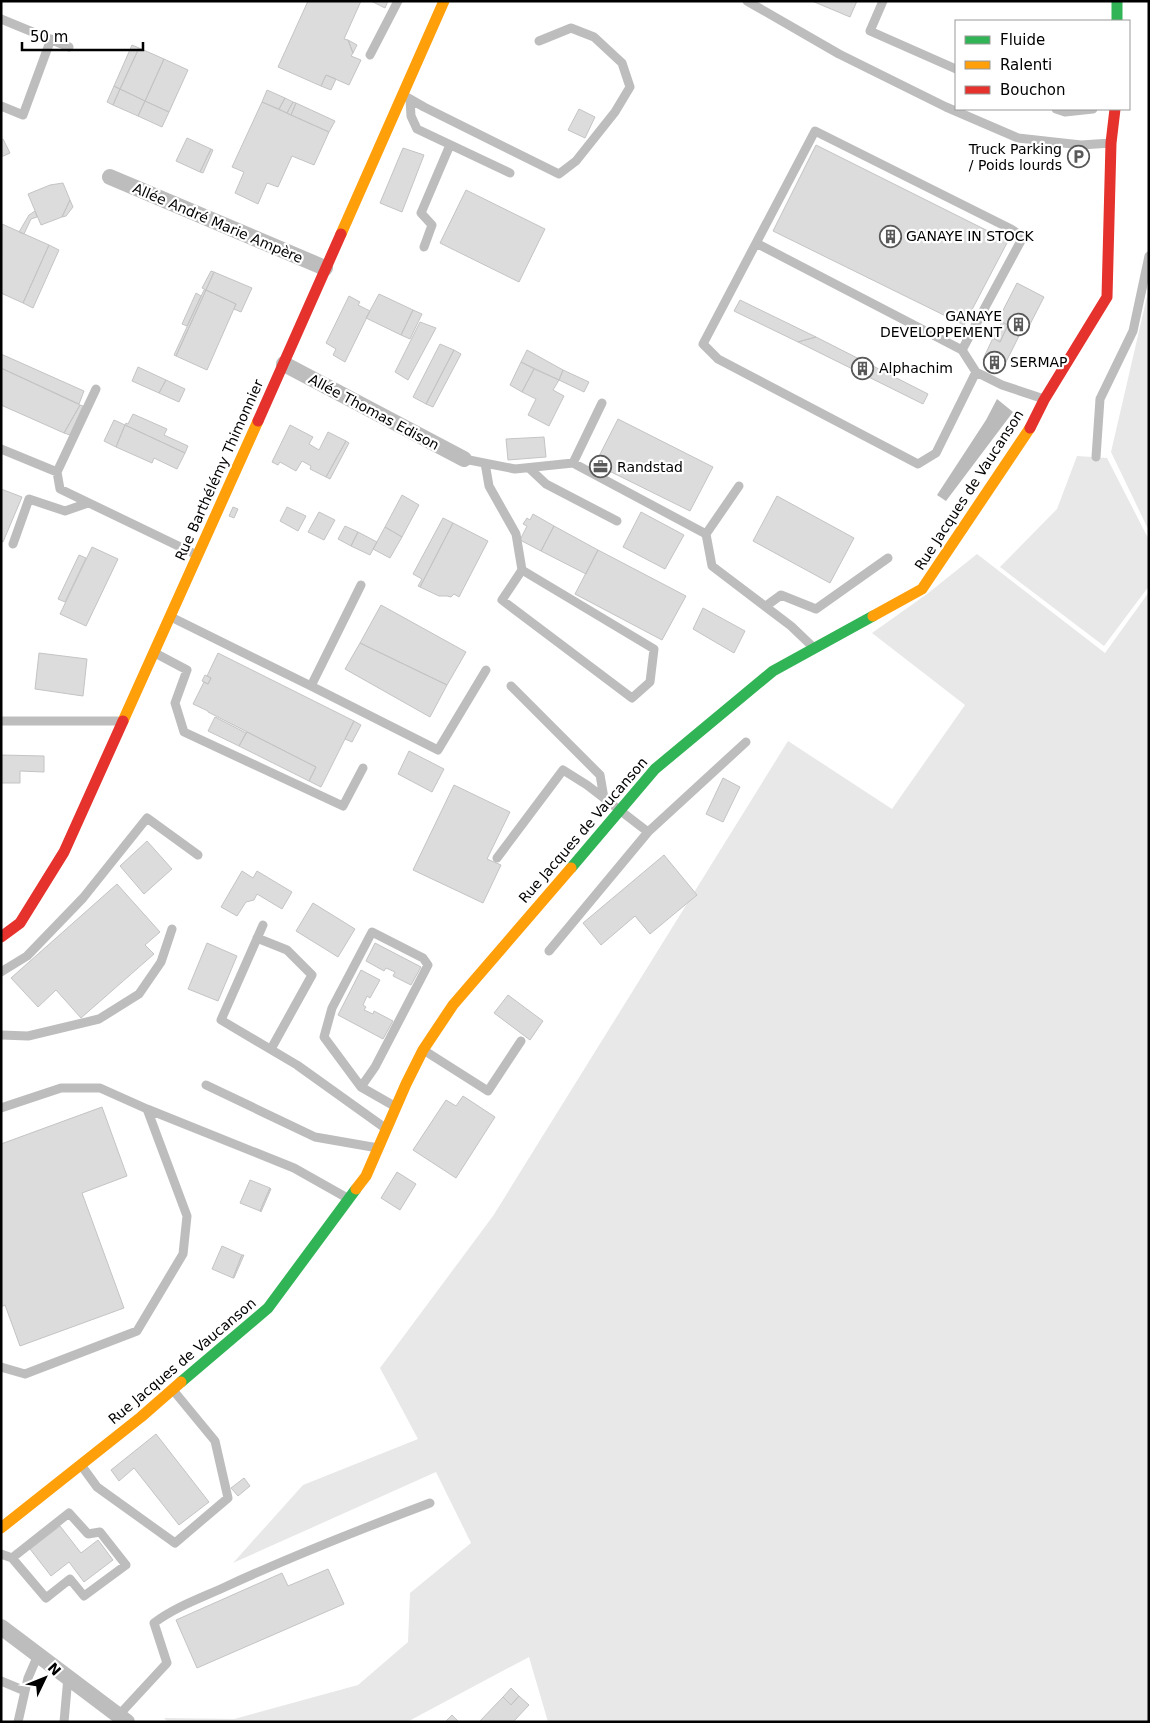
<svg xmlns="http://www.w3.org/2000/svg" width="1150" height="1723" font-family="'DejaVu Sans',sans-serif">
<rect width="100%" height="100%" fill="#fff"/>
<path fill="#e8e8e8" d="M1149 288V531L1111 452Z
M1077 456 1107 458 1149 540V586L1104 646 1000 567 1057 509Z
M977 554 1105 653 1149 592V1722H548L529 1657 407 1722H168L164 1718 234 1719 358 1685 408 1642 410 1593 471 1543 436 1472 233 1563 303 1485 418 1439 380 1368 493 1216 788 741 892 809 965 705 872 633 927 594Z"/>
<path fill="#bababa" d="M997 399 1013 412 946 501 937 495 986 420Z"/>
<path fill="#dcdcdc" stroke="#c4c4c4" d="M308 1H361L344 39 348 40 353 53 351 56 361 60 349 85 326 75 321 86 278 67Z
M371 1H388L385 8Z
M812 1H857L850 17Z
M348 40 357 45 353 53Z
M132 45 139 48 120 89 114 86Z
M139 48 164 59 145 101 120 89Z
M164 59 188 70 169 112 145 101Z
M326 75 336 79 331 90 321 86Z
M114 86 120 89 113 105 107 102Z
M120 89 145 101 138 116 113 105Z
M267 90 285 98 279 109 262 102Z
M285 98 293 102 287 113 279 109Z
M145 101 169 112 162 127 138 116Z
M262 102 329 132 314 165 292 156 278 187 267 183 258 204 235 193 244 172 232 167Z
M293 102 296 103 291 115 287 113Z
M296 103 335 121 329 132 291 115Z
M579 109 595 117 585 138 568 130Z
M187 138 211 149 200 172 176 161Z
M3 139 10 153 1 157V140Z
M816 145 1008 241 964 325 773 231Z
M403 148 424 155 402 212 380 203Z
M211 149 213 150 203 173 200 172Z
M63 183 70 200 62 217 41 225 28 194 50 185Z
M466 190 545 229 519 282 440 243Z
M70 200 73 207 66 216 62 217Z
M35 211 37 217 31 219 24 234 19 232 29 215Z
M2 224 49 245 23 303 1 293Z
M49 245 59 250 33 308 23 303Z
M211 271 214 272 206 290 202 288Z
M214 272 252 288 241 312 234 309 236 304 206 290Z
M1017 283 1044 297 1025 334 1021 332 1005 364 985 355 993 338 1000 342 1008 325 998 320Z
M204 290H206L176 356 174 355Z
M206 290 236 304 207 370 176 356Z
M196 293 201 296 187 326 182 324Z
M379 294 413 310 401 335 366 318Z
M349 296 360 302 358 305 370 311 345 362 333 355 336 349 326 343Z
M740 300 816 337 798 342 734 311Z
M413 310 422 314 410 339 401 335Z
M420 322 436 328 408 380 395 372Z
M1002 322 1008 325 1000 342 993 338Z
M816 337 928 394 923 404 798 342Z
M440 344 454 350 426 404 413 397Z
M454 350 461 354 433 407 426 404Z
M527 350 563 370 559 380 521 362Z
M1 354 84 391 79 404 1 368Z
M985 355 1005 364 1002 370 983 360Z
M521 362 534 369 522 392 510 385Z
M138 367 166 380 159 393 132 381Z
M1 368 80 405 64 433 1 405Z
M534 369 559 380 553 390 564 396 549 426 528 415 536 399 522 392Z
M563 370 589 382 584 392 559 380Z
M166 380 185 389 179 402 159 393Z
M80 405 83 406 70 435 64 433Z
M133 414 167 429 164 435 188 446 185 453 125 425 126 423 128 424Z
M618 419 713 467 690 511 595 464Z
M114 420 125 425 116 447 104 441Z
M125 425 185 453 177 469 154 458 152 463 116 447Z
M290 425 313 437 309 444 319 450 328 432 346 441 326 477 310 469 311 466 302 461 296 471 280 462 278 465 272 462Z
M544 437 546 457 508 460 506 439Z
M346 441 349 443 330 479 326 477Z
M1 489 22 497 3 542 1 541Z
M402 495 419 505 402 537 385 527Z
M777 496 854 538 830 583 753 541Z
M233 507 238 509 234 518 229 516Z
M287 507 306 516 298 531 280 521Z
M319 512 335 520 324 540 308 532Z
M641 512 684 535 665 569 623 547Z
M533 514 554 526 541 551 520 540 527 526 523 524 527 518 530 520Z
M443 518 453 523 420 587 418 586 422 579 413 574Z
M453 523 488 541 459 597 454 594 451 597 447 596H439L420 587Z
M345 526 358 532 351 546 338 539Z
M554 526 598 550 586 574 541 551Z
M385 527 402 537 390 558 373 549Z
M358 532 377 542 370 555 351 546Z
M92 547 118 559 86 626 60 614Z
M598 550 686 596 662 640 575 594Z
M79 555 86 558 65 602 58 599Z
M381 605 466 652 447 685 360 643Z
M703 608 745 631 734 653 693 629Z
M360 643 447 685 430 717 345 669Z
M39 653 87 659 83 696 35 689Z
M218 653 354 721 321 787 309 781 316 767 208 712V711L193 704 204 682 208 684 211 678 207 676Z
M205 675 211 678 208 684 202 681Z
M215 717 246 733 239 746 208 731Z
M354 721 361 725 352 742 345 739Z
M247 732 316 767 309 781 239 746Z
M409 751 444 769 432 792 398 774Z
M1 755 44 756V772L20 771V783H1Z
M723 778 740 787 723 822 706 814Z
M454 785 510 812 487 859 501 865 483 903 413 870Z
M147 841 172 869 144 894 120 866Z
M664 855 697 895 650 934 635 916 601 945 583 923Z
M242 871 253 878 257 871 292 892 282 909 257 894 254 900 246 902 237 916 221 907Z
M117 884 160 932 145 945 154 954 81 1018 56 990 38 1007 11 978Z
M313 903 355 929 338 957 296 931Z
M207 943 237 956 218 1001 188 989Z
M375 943 421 967 411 985 393 976 395 972 386 968 384 971 366 961Z
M361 970 380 980 370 998 367 996 363 1005 366 1007 364 1010 373 1014 374 1011 393 1021 383 1039 338 1015Z
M508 995 543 1021 530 1040 494 1013Z
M463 1096 495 1117 456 1178 413 1150 446 1100 456 1106Z
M102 1107 127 1176 82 1193 124 1308 20 1346 5 1305 1 1307V1144Z
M397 1172 416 1184 400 1210 381 1198Z
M250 1180 270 1188 260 1211 240 1203Z
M270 1188 271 1189 261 1212 260 1211Z
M222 1246 242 1255 233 1278 212 1269Z
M242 1255H244L234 1278H233Z
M156 1434 209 1502 179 1525 134 1468 119 1481 111 1470Z
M244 1478 250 1486 238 1496 231 1488Z
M60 1526 81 1553 98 1540 113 1560 84 1582 69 1562 51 1576 30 1549Z
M328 1569 344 1604 197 1668 176 1620 282 1573 288 1586Z
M511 1688 519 1696 511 1705 503 1697Z
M519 1696 529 1705 513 1722H479L503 1697 511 1705Z
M452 1715 459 1722H445Z"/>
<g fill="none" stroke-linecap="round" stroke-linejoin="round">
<path stroke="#bdbdbd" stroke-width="9" d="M747 1 839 54 946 107 1018 138 1081 145 1111 143
M883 1 870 31 956 69
M1 19 69 47
M370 55 398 1
M403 95 424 107 559 174 576 161 615 112 630 87 622 63 594 37 571 28 539 41
M410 99 411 116 417 129 510 173
M1 106 23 115 51 39
M1056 109 1065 112 1093 109
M756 243 962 350
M424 247 432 225 421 213 450 145
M976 372 936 453 918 464 718 359 703 344 815 131 1011 229 1023 237 962 350 976 372 1002 385 1044 399
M1 449 57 472 96 389
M1096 457 1100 399 1133 331 1149 256
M464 459 515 469 573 463 706 534 712 566 791 626 814 648
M485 463 489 486 516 534 522 570 654 649 650 682 632 698 502 600 522 570
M573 463 602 403
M529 468 546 484 617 521
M57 472 60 489 197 555
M706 534 739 486
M13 544 29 499 65 511 88 503
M766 606 781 595 816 609 888 558
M171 617 311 686 361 585
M155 653 187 670 175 703 184 732 343 806 363 768
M311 686 438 750 486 670
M511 686 600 775 604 798
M1 721H121
M497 858 563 770 587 785 648 832
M263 925 221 1020 297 1065 385 1128
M257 938 287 950 312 975 271 1049
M549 951 648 832 746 742
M1 972 27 956 83 898 147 818 198 855
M1 1035 28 1036 99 1019 139 994 161 962 172 929
M425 1051 488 1091 521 1041
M206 1085 315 1137 378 1148
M361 1087 324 1037 332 1008 372 932 423 958 428 965 375 1067 361 1087 396 1107
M1 1108 61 1088H100L147 1109 294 1168 349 1199
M1 1367 25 1374 137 1331 183 1254 187 1216 147 1109
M81 1465 97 1487 175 1543 228 1498 215 1441 173 1390
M1 1554 12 1558 46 1598 70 1579 84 1596 126 1565 100 1532 88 1534 69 1513 12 1558
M1 1681 25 1691
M118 1716 167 1663 154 1623C175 1607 201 1598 225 1587 292 1556 361 1529 430 1503
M18 1722 28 1678 38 1655
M64 1722 68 1677"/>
<path stroke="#bdbdbd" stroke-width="16" d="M110 177 325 268
M284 364 464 459
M1 1627 127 1722"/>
<path stroke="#30b455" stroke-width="11" d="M1117 1V21
M571 868 655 769 773 671 873 616
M181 1382 268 1308 356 1189"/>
<path stroke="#ff9f0a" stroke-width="11" d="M341 234 444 1
M873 616 922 589 1030 428
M123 721 258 421
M356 1189 366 1176 406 1084 423 1050 453 1005 571 868
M1 1528 141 1417 181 1382"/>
<path stroke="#e5322d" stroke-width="11" d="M258 421 341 234
M1030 428 1044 400 1107 297 1111 143 1115 109
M1 937 20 923 64 852 123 721"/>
</g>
<defs>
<symbol id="parking-ring" viewBox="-11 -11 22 22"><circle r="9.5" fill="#fff" stroke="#595959" stroke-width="1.5"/><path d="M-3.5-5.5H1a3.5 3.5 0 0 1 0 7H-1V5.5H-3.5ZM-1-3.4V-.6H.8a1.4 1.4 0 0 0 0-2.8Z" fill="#595959"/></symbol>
<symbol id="building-ring" viewBox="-11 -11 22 22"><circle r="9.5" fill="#fff" stroke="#595959" stroke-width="1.5"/><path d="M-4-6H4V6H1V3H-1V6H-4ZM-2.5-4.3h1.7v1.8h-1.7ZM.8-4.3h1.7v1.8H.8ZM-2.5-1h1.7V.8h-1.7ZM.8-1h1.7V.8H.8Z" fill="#595959"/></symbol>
<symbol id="office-ring" viewBox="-11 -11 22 22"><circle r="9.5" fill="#fff" stroke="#595959" stroke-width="1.5"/><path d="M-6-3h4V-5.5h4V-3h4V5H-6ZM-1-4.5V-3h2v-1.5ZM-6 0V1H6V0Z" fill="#595959"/></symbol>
</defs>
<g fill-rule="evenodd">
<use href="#parking-ring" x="1066" y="144" width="25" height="25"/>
<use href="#building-ring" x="878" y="224" width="25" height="25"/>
<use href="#building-ring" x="1006" y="312" width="25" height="25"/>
<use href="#building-ring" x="982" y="350" width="25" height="25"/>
<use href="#building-ring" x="850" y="356" width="25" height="25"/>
<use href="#office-ring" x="588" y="454" width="25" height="25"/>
</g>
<g text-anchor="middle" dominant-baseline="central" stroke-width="4.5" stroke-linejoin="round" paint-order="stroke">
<g font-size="14" fill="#000" stroke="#fff" text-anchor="start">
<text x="1062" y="149" text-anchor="end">Truck Parking<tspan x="1062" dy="16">/ Poids lourds</tspan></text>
<text x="906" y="236">GANAYE IN STOCK</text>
<text x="1002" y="316" text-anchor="end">GANAYE<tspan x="1002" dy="16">DEVELOPPEMENT</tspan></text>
<text x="1010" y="362">SERMAP</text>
<text x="879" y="368">Alphachim</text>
<text x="617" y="467">Randstad</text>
</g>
<g font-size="14" fill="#000" stroke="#fff">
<text transform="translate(218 223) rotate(23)">Allée André Marie Ampère</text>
<text transform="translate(374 412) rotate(28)">Allée Thomas Edison</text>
<text transform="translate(219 470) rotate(-66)">Rue Barthélémy Thimonnier</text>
<text transform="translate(969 490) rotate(-57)">Rue Jacques de Vaucanson</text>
<text transform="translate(583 830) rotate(-49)">Rue Jacques de Vaucanson</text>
<text transform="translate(182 1361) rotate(-40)">Rue Jacques de Vaucanson</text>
</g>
</g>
<rect width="1150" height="1723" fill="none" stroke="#000000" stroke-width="5"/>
<rect x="955" y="20" width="175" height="90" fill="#ffffff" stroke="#999999"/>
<rect x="965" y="36" width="25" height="8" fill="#30b455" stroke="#999999"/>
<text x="1000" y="45" font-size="15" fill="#000000">Fluide</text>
<rect x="965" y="61" width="25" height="8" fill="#ff9f0a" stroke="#999999"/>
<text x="1000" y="70" font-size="15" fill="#000000">Ralenti</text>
<rect x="965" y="86" width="25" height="8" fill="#e5322d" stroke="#999999"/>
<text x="1000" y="95" font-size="15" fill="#000000">Bouchon</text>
<g transform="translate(45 1678) rotate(47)" stroke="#ffffff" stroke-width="4" paint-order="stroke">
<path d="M0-4L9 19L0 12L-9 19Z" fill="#000000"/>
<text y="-8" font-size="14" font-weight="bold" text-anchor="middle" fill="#000000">N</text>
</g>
<path d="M22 42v8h121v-8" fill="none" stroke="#000000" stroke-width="2.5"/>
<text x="30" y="42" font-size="15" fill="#000000" stroke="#ffffff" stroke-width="4" paint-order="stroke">50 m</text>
</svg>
